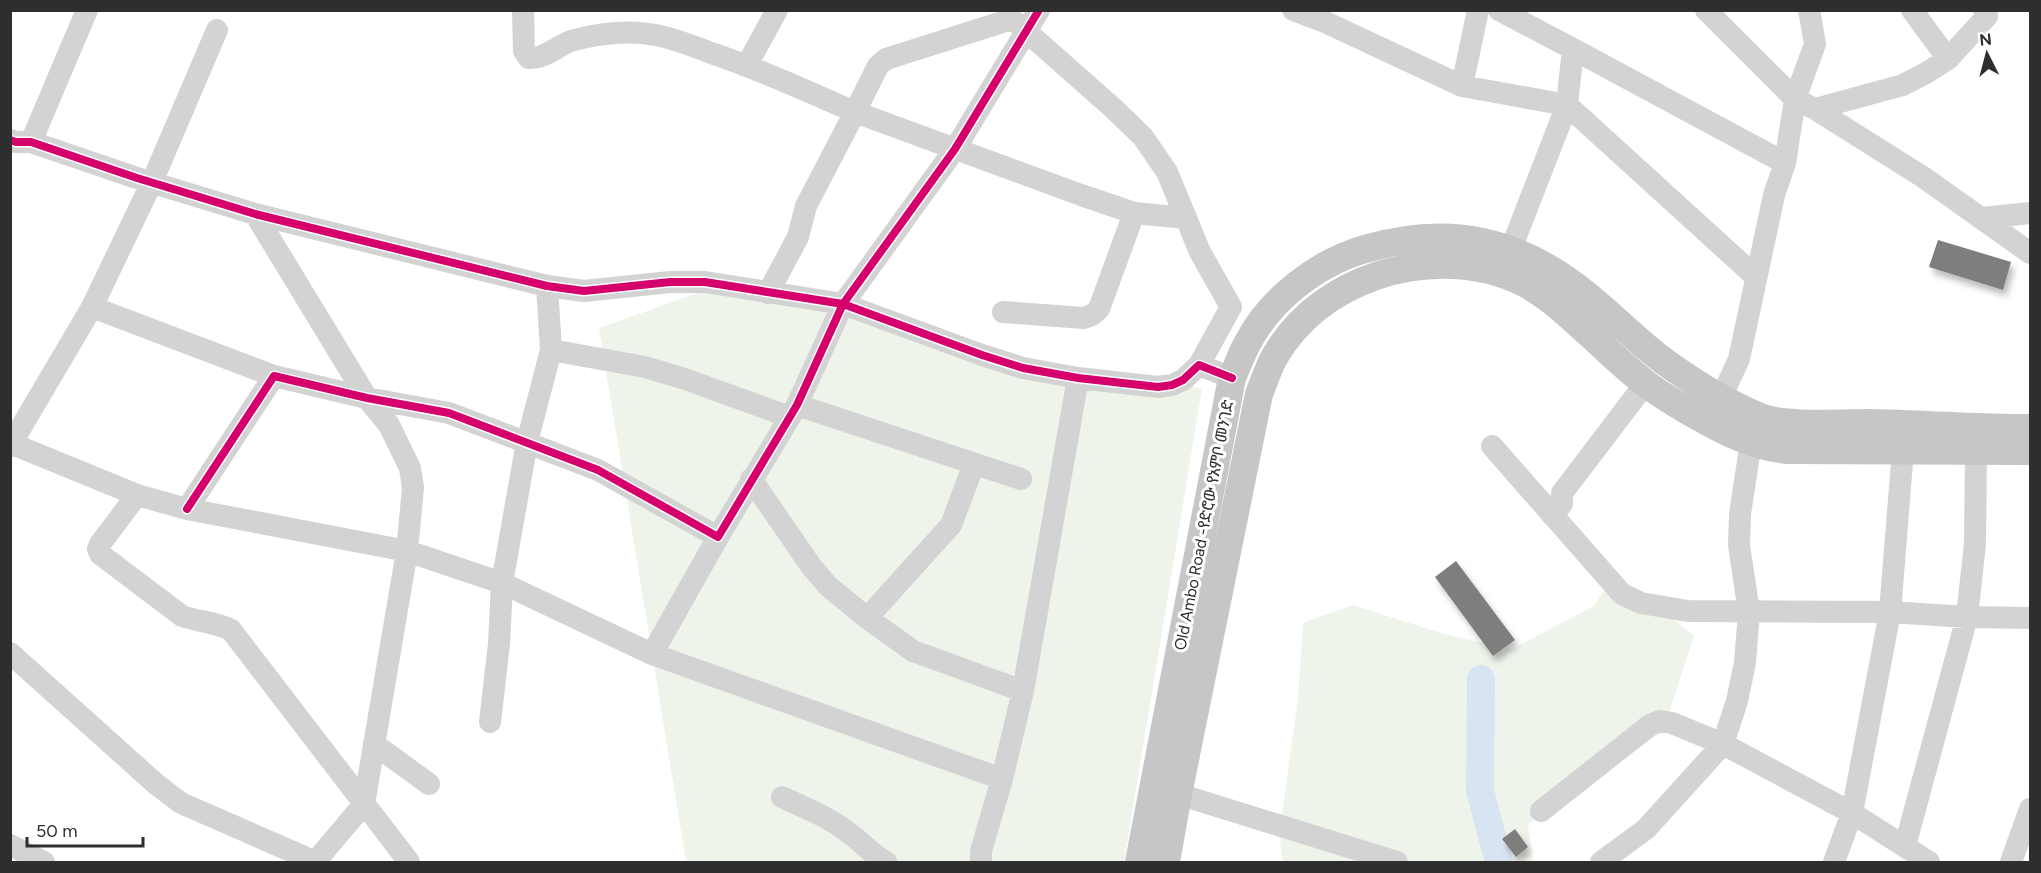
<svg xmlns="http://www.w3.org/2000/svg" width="2041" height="873" font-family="Figtree,'Noto Sans Ethiopic',sans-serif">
<defs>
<filter id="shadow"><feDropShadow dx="3.5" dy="6" stdDeviation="3" flood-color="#0004"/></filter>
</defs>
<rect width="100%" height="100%" fill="#fff"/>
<path fill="#eff4eb" d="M726 283 862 318 983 367 1185 384 1202 389 1124 862H686L599 328Z
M1609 583 1635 588 1694 636 1663 731 1528 824 1533 862H1283L1279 834 1298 699 1303 623 1353 605 1444 634 1512 649 1594 606Z"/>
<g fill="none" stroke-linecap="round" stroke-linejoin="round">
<path stroke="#d8e4f2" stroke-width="28" d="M1481 679 1480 791 1499 862"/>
</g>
<path fill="#7e7e7e" filter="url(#shadow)" d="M1938 240 2011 262 2003 290 1929 267Z
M1456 561 1515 640 1493 656 1435 577Z
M1515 829 1528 847 1516 857 1502 839Z"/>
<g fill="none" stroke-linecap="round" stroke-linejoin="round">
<path stroke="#d3d3d3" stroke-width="22" d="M523 10 524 51 529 58C545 59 557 46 571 41 585 37 601 34 616 33 654 30 680 41 714 54 762 70 808 92 855 112L806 206 798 237 768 293
M1293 10 1325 22 1462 86 1567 105 1756 277
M1499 10 1573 49
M1706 10 1795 99 1815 109 1923 177 2030 253
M1912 10 1948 59 1987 16 1984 10
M1012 19 886 59 878 66 855 112 1081 195 1134 213 1186 218
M1018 24 1113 108 1143 137 1167 172 1200 252 1231 307 1199 365
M747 65 777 10
M1462 86 1478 10
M1815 109 1903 85 1926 73 1948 59
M10 140 16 142H31L137 178 255 214 547 286 584 291 670 282H705L843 304 982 355 1023 368 1078 378 1158 387 1172 385 1183 380 1199 365 1232 378
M31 142 87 10
M255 214 367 398 389 425 410 468 413 488 407 551 364 804 315 862
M1982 218 2030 213
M1511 249 1567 105 1573 49 1785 163
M92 307 274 376
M1003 312 1084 318 1092 315 1099 309 1134 213
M551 350 645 367 685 379 790 417
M1721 398 1739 359 1774 195 1785 163 1795 99 1815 44 1809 10
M797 405 1021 479
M10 443 137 495 187 509 407 551 502 583 652 654 1002 779
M10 446 92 307 152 182 217 30
M1492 446 1622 594 1641 603 1688 611 1890 612 1967 617 2030 618
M751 479 811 566 828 586 867 618 913 651 1023 691
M137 495 100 544 98 549 100 554 182 616C199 622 216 622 231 630L409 862
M187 509 274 376 367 398 449 413 598 470 718 537 797 405 843 304 955 149 1039 10
M1552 515 1562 504V493L1645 384
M867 618 951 525 974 464
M10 653 156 784 181 803 316 862
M652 654 718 537
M490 722 499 644 502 583 527 442 551 350 547 286
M374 744 429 784
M1178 794 1397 862
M782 797C805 808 829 817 849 833 862 842 872 855 886 862
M1541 811 1650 725 1660 721 1672 723 1723 744 1852 813 1929 862
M10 845 44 862
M1905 846 1967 617 1975 544 1976 450
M981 862V851L1002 779 1023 691 1078 378
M1601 862 1646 829 1723 744 1737 701 1745 663 1749 612 1739 545 1740 514 1751 442
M1834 862 1852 813 1890 612 1903 450
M2011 862 2030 809"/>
<path stroke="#c6c6c6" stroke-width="28" d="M1139 862 1232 378C1237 367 1241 355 1247 344 1270 299 1317 263 1365 249 1451 224 1520 240 1588 296 1614 317 1638 342 1665 362 1694 383 1727 403 1760 417 1785 427 1842 423 1870 423 1923 424 1977 428 2030 428
M1166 862 1178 794 1259 394C1264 382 1268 368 1275 356 1298 317 1333 291 1376 276 1424 260 1481 260 1526 284 1552 298 1572 319 1594 338 1610 353 1627 369 1645 383 1656 392 1670 400 1683 408 1716 427 1749 446 1787 450L2030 451"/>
<defs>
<path id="cycleway" d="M10 140 16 142H31L137 178 255 214 547 286 584 291 670 282H705L843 304 982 355 1023 368 1078 378 1158 387 1172 385 1183 380 1199 365 1232 378
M187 509 274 376 367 398 449 413 598 470 718 537 797 405 843 304 955 149 1039 10"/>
</defs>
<use href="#cycleway" stroke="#fff" stroke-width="11"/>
<use href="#cycleway" stroke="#d6006c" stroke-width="8"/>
</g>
<g text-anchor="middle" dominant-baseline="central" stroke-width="6" stroke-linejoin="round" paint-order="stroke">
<g font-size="16" fill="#2e2e2e" stroke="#fff">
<text transform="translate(1204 525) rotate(-79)">Old Ambo Road -የድሮው የአምቦ መንገድ</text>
</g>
</g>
<rect width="2041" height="873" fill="none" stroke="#2e2e2e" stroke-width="24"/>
<g transform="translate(1987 54) rotate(354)" stroke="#ffffff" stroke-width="4.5" paint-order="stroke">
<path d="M0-4.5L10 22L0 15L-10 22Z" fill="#2e2e2e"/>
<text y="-9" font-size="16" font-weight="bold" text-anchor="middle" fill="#2e2e2e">N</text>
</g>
<path d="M27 837v9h116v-9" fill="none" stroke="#2e2e2e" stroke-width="3"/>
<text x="36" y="837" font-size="18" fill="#2e2e2e" stroke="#ffffff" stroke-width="4.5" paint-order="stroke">50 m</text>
</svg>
